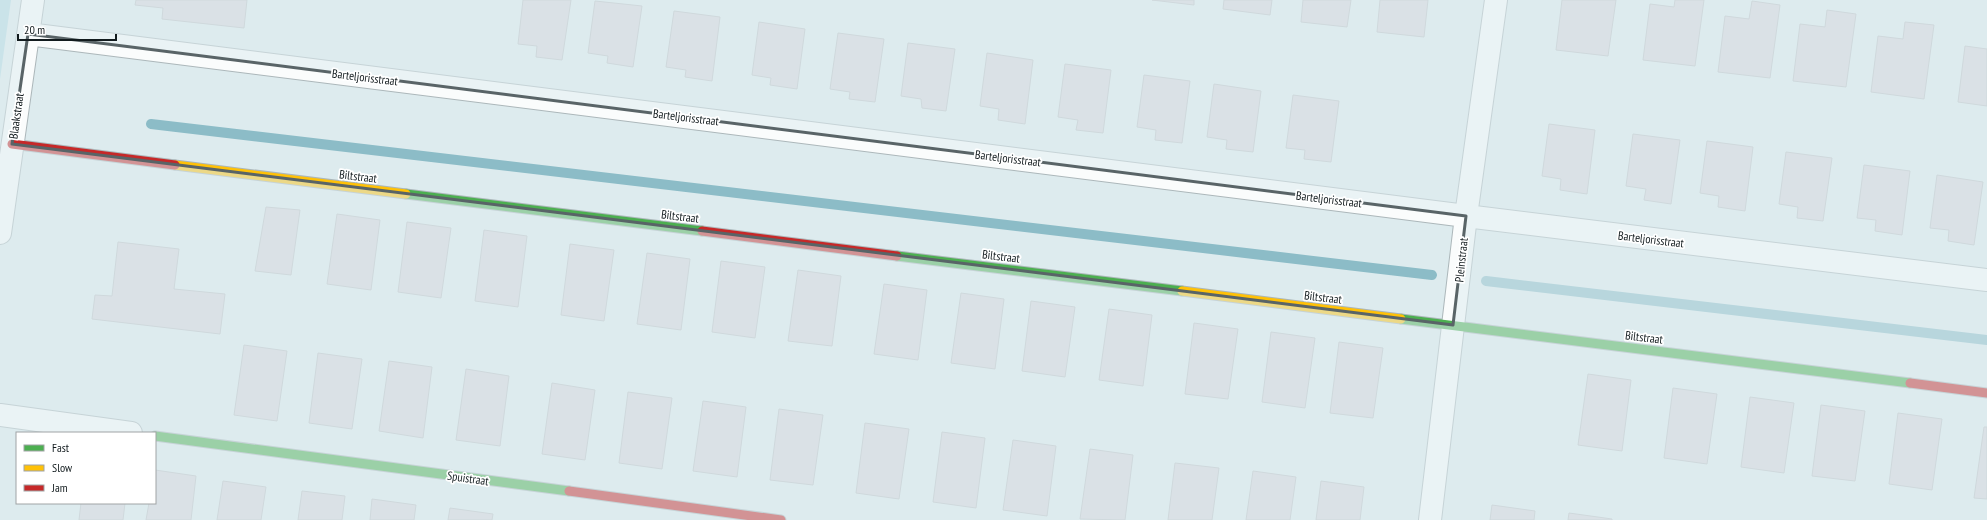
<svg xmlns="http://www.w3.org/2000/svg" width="1987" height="520" font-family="'PT Sans Narrow',sans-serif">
<rect width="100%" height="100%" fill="#ddebee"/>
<path fill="#b4d9e2" d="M0 0H11L0 79Z"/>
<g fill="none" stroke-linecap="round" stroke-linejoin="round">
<path stroke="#8cbcc7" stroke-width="10" d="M151 124 1432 275
M1486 281 1987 340"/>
</g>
<path fill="#d8d6dc" stroke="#bfc2c6" d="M136 0H247L244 28 162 19 163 8 135 5Z
M523 0H571L562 60 536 57 537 46 518 44Z
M1152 0H1194V5Z
M1224 0H1272L1270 15 1223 9Z
M1303 0H1351L1347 27 1301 22Z
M1380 0H1428L1424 37 1377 32Z
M1562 0H1616L1608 56 1556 50Z
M1675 0H1704L1695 66 1643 60 1650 4 1674 7Z
M595 1 642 6 633 67 607 63 608 56 588 53Z
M1752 1 1780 5 1770 78 1718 72 1725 16 1749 19Z
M1827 10 1856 14 1846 87 1793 81 1800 24 1825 27Z
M674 11 720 17 712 81 685 77 686 70 666 67Z
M759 22 805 29 797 89 770 85 771 78 752 75Z
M1905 22 1934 25 1924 99 1871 92 1878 36 1903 39Z
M838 33 884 39 875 102 849 99 850 92 830 89Z
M908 43 955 49 946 111 922 108 921 99 901 96Z
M1965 46 1987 49V106L1958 102Z
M987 53 1033 60 1025 124 998 120 999 109 980 106Z
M1065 64 1111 70 1103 133 1076 130 1078 120 1058 117Z
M1144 75 1190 81 1182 143 1155 140 1156 130 1137 127Z
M1214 84 1261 91 1253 152 1226 149 1227 140 1207 137Z
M1293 95 1339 101 1331 162 1304 159 1305 150 1286 148Z
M1549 124 1595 130 1587 194 1560 190 1561 179 1542 176Z
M1633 134 1680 140 1671 204 1644 200 1646 189 1626 186Z
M1707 141 1753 147 1745 211 1718 207 1719 196 1700 193Z
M1786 152 1832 158 1823 221 1797 218 1798 207 1779 204Z
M1864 165 1910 171 1902 235 1875 231 1876 220 1857 218Z
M1937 175 1983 182 1974 245 1948 241 1949 230 1930 228Z
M266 207 300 210 291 275 255 271Z
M337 214 380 220 371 290 327 284Z
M407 222 451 228 441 298 398 292Z
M484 230 527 236 518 307 475 301Z
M118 242 179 249 174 289 225 294 220 334 92 319 95 295 112 296Z
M570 244 614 250 604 321 561 315Z
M647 253 690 259 681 330 637 324Z
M721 261 765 267 755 338 712 332Z
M798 270 841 276 832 346 788 341Z
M884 284 927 290 918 360 874 354Z
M961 293 1004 299 995 369 951 363Z
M1031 301 1075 307 1065 377 1022 371Z
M1109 309 1152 315 1143 386 1099 380Z
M1194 323 1238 329 1228 399 1185 394Z
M1271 332 1315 338 1305 408 1262 402Z
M1339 342 1383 348 1373 418 1330 413Z
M244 345 287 351 277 421 234 415Z
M318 353 362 359 352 429 309 423Z
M389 361 432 367 423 438 379 431Z
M466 369 509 376 500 446 456 440Z
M1588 374 1631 380 1622 451 1578 445Z
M552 383 595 390 585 460 542 454Z
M1673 388 1717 394 1707 464 1664 458Z
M628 392 672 398 662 469 619 463Z
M1750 397 1794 403 1784 473 1741 467Z
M703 401 746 407 737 477 693 471Z
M1821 405 1865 411 1855 481 1812 476Z
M779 409 823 415 813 485 770 480Z
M1898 413 1942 419 1932 490 1889 484Z
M865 423 909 429 899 499 856 493Z
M1984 427H1987V499L1974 498Z
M942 432 985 438 976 508 933 502Z
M1013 440 1056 446 1047 516 1003 510Z
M1090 449 1133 455 1125 520 1080 519Z
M1175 463 1219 468 1212 520H1168Z
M155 470 196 476 191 520H146L149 503H155Z
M1253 471 1296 477 1290 520H1246Z
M223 481 266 487 261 520H217Z
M1321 481 1364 487 1360 520H1316Z
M302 491 345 496 342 520H298Z
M372 499 416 505 414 520H370Z
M81 503H125L123 520H79Z
M1492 505 1535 511 1534 520H1490Z
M450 508 493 514 492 520H448Z
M1569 513 1612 519V520H1568Z"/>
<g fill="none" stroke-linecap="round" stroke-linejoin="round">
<defs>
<path id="street" d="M28 34 1466 216 1987 280
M0 233 33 0
M0 415 131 433
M1430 520 1466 216 1496 0"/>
<path id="fast" d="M406 194 702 231
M897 256 1182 291
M1401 319 1910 383
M155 436 569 491"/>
<path id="slow" d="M175 165 406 194
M1182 291 1401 319"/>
<path id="jam" d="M12 144 175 165
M702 231 897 256
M1910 383 1987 393
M569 491 781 520"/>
</defs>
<use href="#street" stroke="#acb7ba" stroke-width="24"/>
<use href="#fast" stroke="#acb7ba" stroke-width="11"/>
<use href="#slow" stroke="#acb7ba" stroke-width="11"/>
<use href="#jam" stroke="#acb7ba" stroke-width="11"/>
<use href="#street" stroke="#fafcfc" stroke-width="22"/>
<use href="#fast" stroke="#4caf50" stroke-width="9"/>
<use href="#slow" stroke="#ffc107" stroke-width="9"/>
<use href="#jam" stroke="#c62828" stroke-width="9"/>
</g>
<path d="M0 0H1987V520H0ZM28 34 1466 216 1453 325 12 144Z" fill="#ddebee" fill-opacity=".55" fill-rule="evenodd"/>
<path fill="none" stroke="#596467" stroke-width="3" stroke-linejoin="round" d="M28 34 1466 216 1453 325 12 144Z"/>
<g text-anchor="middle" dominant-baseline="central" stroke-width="3.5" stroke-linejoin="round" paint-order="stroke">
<g font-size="12" fill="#121b1e" stroke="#fff">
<text transform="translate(365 77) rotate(7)">Barteljorisstraat</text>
<text transform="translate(16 116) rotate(-82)">Blaakstraat</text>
<text transform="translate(686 117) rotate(7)">Barteljorisstraat</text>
<text transform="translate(1008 158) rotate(7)">Barteljorisstraat</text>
<text transform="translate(358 176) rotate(7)">Biltstraat</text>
<text transform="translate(1329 199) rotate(7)">Barteljorisstraat</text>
<text transform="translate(680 216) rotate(7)">Biltstraat</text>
<text transform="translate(1651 239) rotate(7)">Barteljorisstraat</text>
<text transform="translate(1001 256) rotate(7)">Biltstraat</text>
<text transform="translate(1461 260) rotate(-84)">Pleinstraat</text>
<text transform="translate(1323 297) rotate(7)">Biltstraat</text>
<text transform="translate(1644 337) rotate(7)">Biltstraat</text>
<text transform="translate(468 478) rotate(8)">Spuistraat</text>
</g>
</g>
<rect x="16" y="432" width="140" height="72" fill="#ffffff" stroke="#a0a4a5"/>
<rect x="24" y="445" width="20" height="6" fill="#4caf50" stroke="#a0a4a5"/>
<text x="52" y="452" font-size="12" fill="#121b1e">Fast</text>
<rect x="24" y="465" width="20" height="6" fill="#ffc107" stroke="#a0a4a5"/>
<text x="52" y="472" font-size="12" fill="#121b1e">Slow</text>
<rect x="24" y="485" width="20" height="6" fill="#c62828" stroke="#a0a4a5"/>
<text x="52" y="492" font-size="12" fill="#121b1e">Jam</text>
<path d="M18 34v6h98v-6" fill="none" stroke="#121b1e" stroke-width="2"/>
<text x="24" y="34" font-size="12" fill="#121b1e" stroke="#ffffff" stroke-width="3" paint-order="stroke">20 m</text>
</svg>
